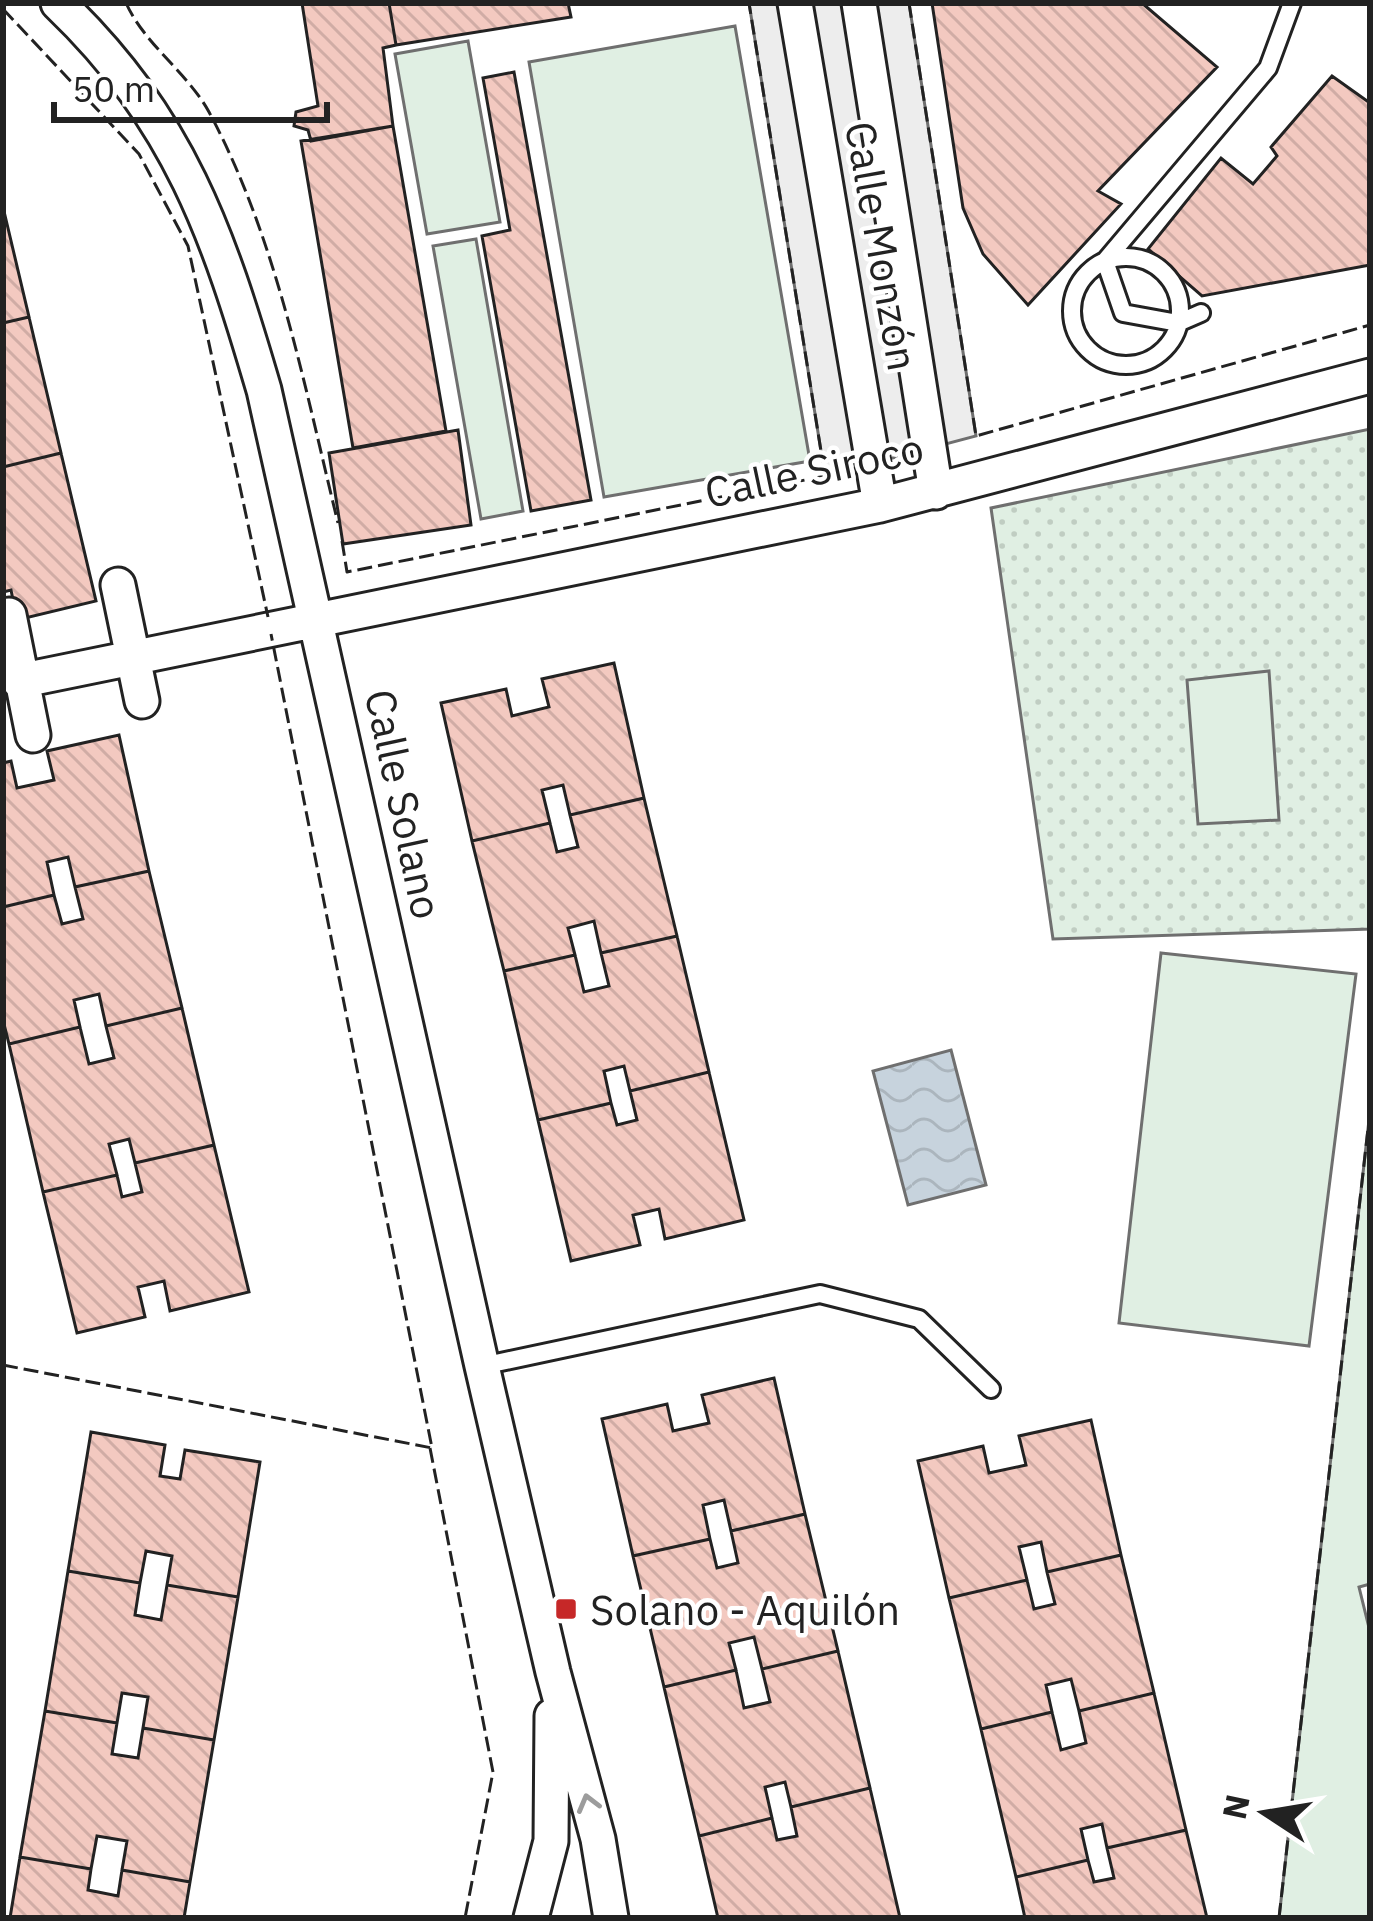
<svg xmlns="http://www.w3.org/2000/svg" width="1373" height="1921" font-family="'IBM Plex Sans',sans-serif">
<defs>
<pattern id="park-dots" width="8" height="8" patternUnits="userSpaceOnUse" patternTransform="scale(3)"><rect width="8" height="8" fill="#e0efe3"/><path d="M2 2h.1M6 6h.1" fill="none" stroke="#c0cdc2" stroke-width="1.8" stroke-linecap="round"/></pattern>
<pattern id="water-waves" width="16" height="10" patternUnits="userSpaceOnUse" patternTransform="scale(3)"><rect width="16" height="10" fill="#c7d3dd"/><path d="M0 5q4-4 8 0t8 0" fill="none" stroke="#abb5bd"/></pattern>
<pattern id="building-back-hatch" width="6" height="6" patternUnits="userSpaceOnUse" patternTransform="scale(3)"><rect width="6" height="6" fill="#f3c9c0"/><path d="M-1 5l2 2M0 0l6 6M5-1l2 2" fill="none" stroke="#d0aca5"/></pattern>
</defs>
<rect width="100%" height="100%" fill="#fff"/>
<path fill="url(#park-dots)" stroke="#6f6f6f" stroke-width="3" d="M1370 429V929L1053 939 991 508Z"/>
<path fill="#e0efe3" stroke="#6f6f6f" stroke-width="3" d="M735 26 810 461 604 497 529 62Z
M468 41 500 222 427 234 395 54Z
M476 239 523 511 481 519 433 246Z
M1269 671 1279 820 1198 824 1187 680Z
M1161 953 1356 974 1309 1346 1119 1323Z
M1370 1111V1584L1359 1587 1370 1632V1918H1279Z"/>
<path fill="#ededed" stroke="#6f6f6f" stroke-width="3" d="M749 3H909L976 436 825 476Z"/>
<path fill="url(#water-waves)" stroke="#6f6f6f" stroke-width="3" d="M951 1050 986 1185 908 1205 873 1071Z"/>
<path fill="url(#building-back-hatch)" stroke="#222" stroke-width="3" d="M302 3H389L396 45 383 48 393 126 311 141 308 130 294 126 296 112 318 106Z
M389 3H568L571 17 396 45Z
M932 3H1142L1217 67 1098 191 1121 204 1028 305 983 254 963 208Z
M514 72 591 500 531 511 482 236 510 230 483 78Z
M1332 76 1370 103V265L1202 296 1148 249 1221 158 1253 184 1277 156 1271 147Z
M393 126 446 431 353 448 301 141Z
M3 207 29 317 3 323Z
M29 317 61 453 3 467V323Z
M458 430 471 525 343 544 329 453Z
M61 453 96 601 17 620 11 590 3 592V467Z
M614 663 644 798 570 815 563 785 542 790 550 823 472 841 441 703 506 689 512 716 549 707 542 679Z
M119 735 149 871 75 887 68 857 47 862 54 895 3 907V763L11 761 17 788 54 780 47 751Z
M644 798 677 936 601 953 594 921 568 928 575 955 504 971 472 841 550 823 557 852 578 847 570 815Z
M149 871 182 1008 106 1026 99 994 74 1000 80 1027 9 1044 3 1020V907L54 895 62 924 83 919 75 887Z
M677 936 709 1072 630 1091 624 1066 604 1071 611 1103 538 1120 504 971 575 955 584 992 609 986 601 953Z
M182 1008 214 1145 135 1163 129 1139 109 1144 117 1175 43 1192 9 1044 80 1027 89 1064 114 1058 106 1026Z
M709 1072 744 1220 665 1239 659 1209 633 1215 640 1245 571 1261 538 1120 611 1103 617 1125 637 1120 630 1091Z
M214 1145 249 1292 170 1311 164 1281 138 1287 145 1317 77 1333 43 1192 117 1175 122 1197 142 1192 135 1163Z
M774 1378 805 1514 731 1531 724 1500 703 1505 710 1539 633 1556 602 1419 667 1404 673 1431 709 1423 702 1395Z
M1091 1420 1121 1555 1047 1572 1041 1542 1019 1547 1027 1580 949 1598 918 1461 983 1446 989 1473 1026 1465 1019 1436Z
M91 1432 165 1445 160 1476 180 1479 185 1450 260 1462 238 1597 167 1585 172 1556 146 1551 140 1583 68 1571Z
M805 1514 838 1651 762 1669 754 1637 729 1643 736 1670 664 1687 633 1556 710 1539 717 1568 738 1563 731 1531Z
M1121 1555 1154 1693 1079 1711 1071 1679 1046 1685 1052 1712 981 1729 949 1598 1027 1580 1034 1609 1055 1604 1047 1572Z
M68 1571 140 1583 135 1615 161 1620 167 1585 238 1597 214 1740 143 1728 148 1697 122 1693 117 1723 45 1711Z
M838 1651 870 1788 791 1807 785 1782 765 1787 772 1818 699 1836 664 1687 736 1670 744 1708 770 1702 762 1669Z
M1154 1693 1186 1830 1107 1848 1102 1824 1081 1829 1088 1860 1016 1877 981 1729 1052 1712 1061 1750 1086 1743 1079 1711Z
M45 1711 117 1723 112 1754 138 1758 143 1728 214 1740 190 1882 122 1870 127 1841 97 1836 91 1869 20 1857Z
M870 1788 900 1918H718L699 1836 772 1818 777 1840 797 1836 791 1807Z
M1186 1830 1207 1918H1025L1016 1877 1088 1860 1094 1882 1114 1878 1107 1848Z
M20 1857 91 1869 88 1890 118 1896 122 1870 190 1882 184 1918H10Z"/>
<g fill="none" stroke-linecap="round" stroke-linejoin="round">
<defs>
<path id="service" d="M1072 311a54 54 0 1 1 108 0a54 54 0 1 1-108 0Z
M1201 313 1178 323 1123 313 1105 261 1268 68 1292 3
M482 1366 820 1294 919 1319 991 1389"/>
<path id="minor" d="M58 3C180 120 218 233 264 390L482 1366 553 1672 598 1839 611 1918
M795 3 880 505
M859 3 936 492
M118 585 142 701
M9 615 33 735
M19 681 880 505 1370 376
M531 1918 551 1841 552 1716"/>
</defs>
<use href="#service" stroke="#222" stroke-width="22"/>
<use href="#minor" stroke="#222" stroke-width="39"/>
<use href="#service" stroke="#fff" stroke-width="16"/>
<use href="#minor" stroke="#fff" stroke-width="33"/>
<path stroke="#222" stroke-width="3" stroke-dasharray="15 6" stroke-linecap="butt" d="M126 3C145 45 187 72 209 112 277 239 304 385 338 523
M909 3 976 436 1370 325
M3 9 139 154 188 246 268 617
M342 541 347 572 825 476 749 3
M3 1365 432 1448 271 634
M430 1448 493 1772 465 1918
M1279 1918 1370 1111"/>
</g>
<defs><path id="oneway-chevron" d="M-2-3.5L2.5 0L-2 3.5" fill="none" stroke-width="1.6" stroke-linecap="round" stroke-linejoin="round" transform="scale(3)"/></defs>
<use stroke="#9c9c9c" href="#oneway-chevron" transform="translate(588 1803) rotate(-105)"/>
<rect fill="#c62828" stroke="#fff" stroke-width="4.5" x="554" y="1597" width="24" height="24" rx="6"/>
<g text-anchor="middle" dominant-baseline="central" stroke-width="9" stroke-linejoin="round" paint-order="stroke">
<g font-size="42" fill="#222" stroke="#fff">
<text transform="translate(882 246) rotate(80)">Calle Monzón</text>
<text transform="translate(814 470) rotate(-12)">Calle Siroco</text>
<text transform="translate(404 804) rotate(78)">Calle Solano</text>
</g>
<g font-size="42" fill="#222" stroke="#fff" text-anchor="start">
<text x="590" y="1609">Solano - Aquilón</text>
</g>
</g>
<rect width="1373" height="1921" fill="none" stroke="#222222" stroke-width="12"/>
<g transform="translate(1265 1813) rotate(282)" stroke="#ffffff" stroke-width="9" paint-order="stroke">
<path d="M0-9L21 45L0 30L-21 45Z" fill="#222222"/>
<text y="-18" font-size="33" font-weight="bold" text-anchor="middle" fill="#222222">N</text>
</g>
<path d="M54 102v18h273v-18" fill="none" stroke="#222222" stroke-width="6"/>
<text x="72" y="102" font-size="36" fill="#222222" stroke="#ffffff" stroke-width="9" paint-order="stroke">50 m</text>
</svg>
